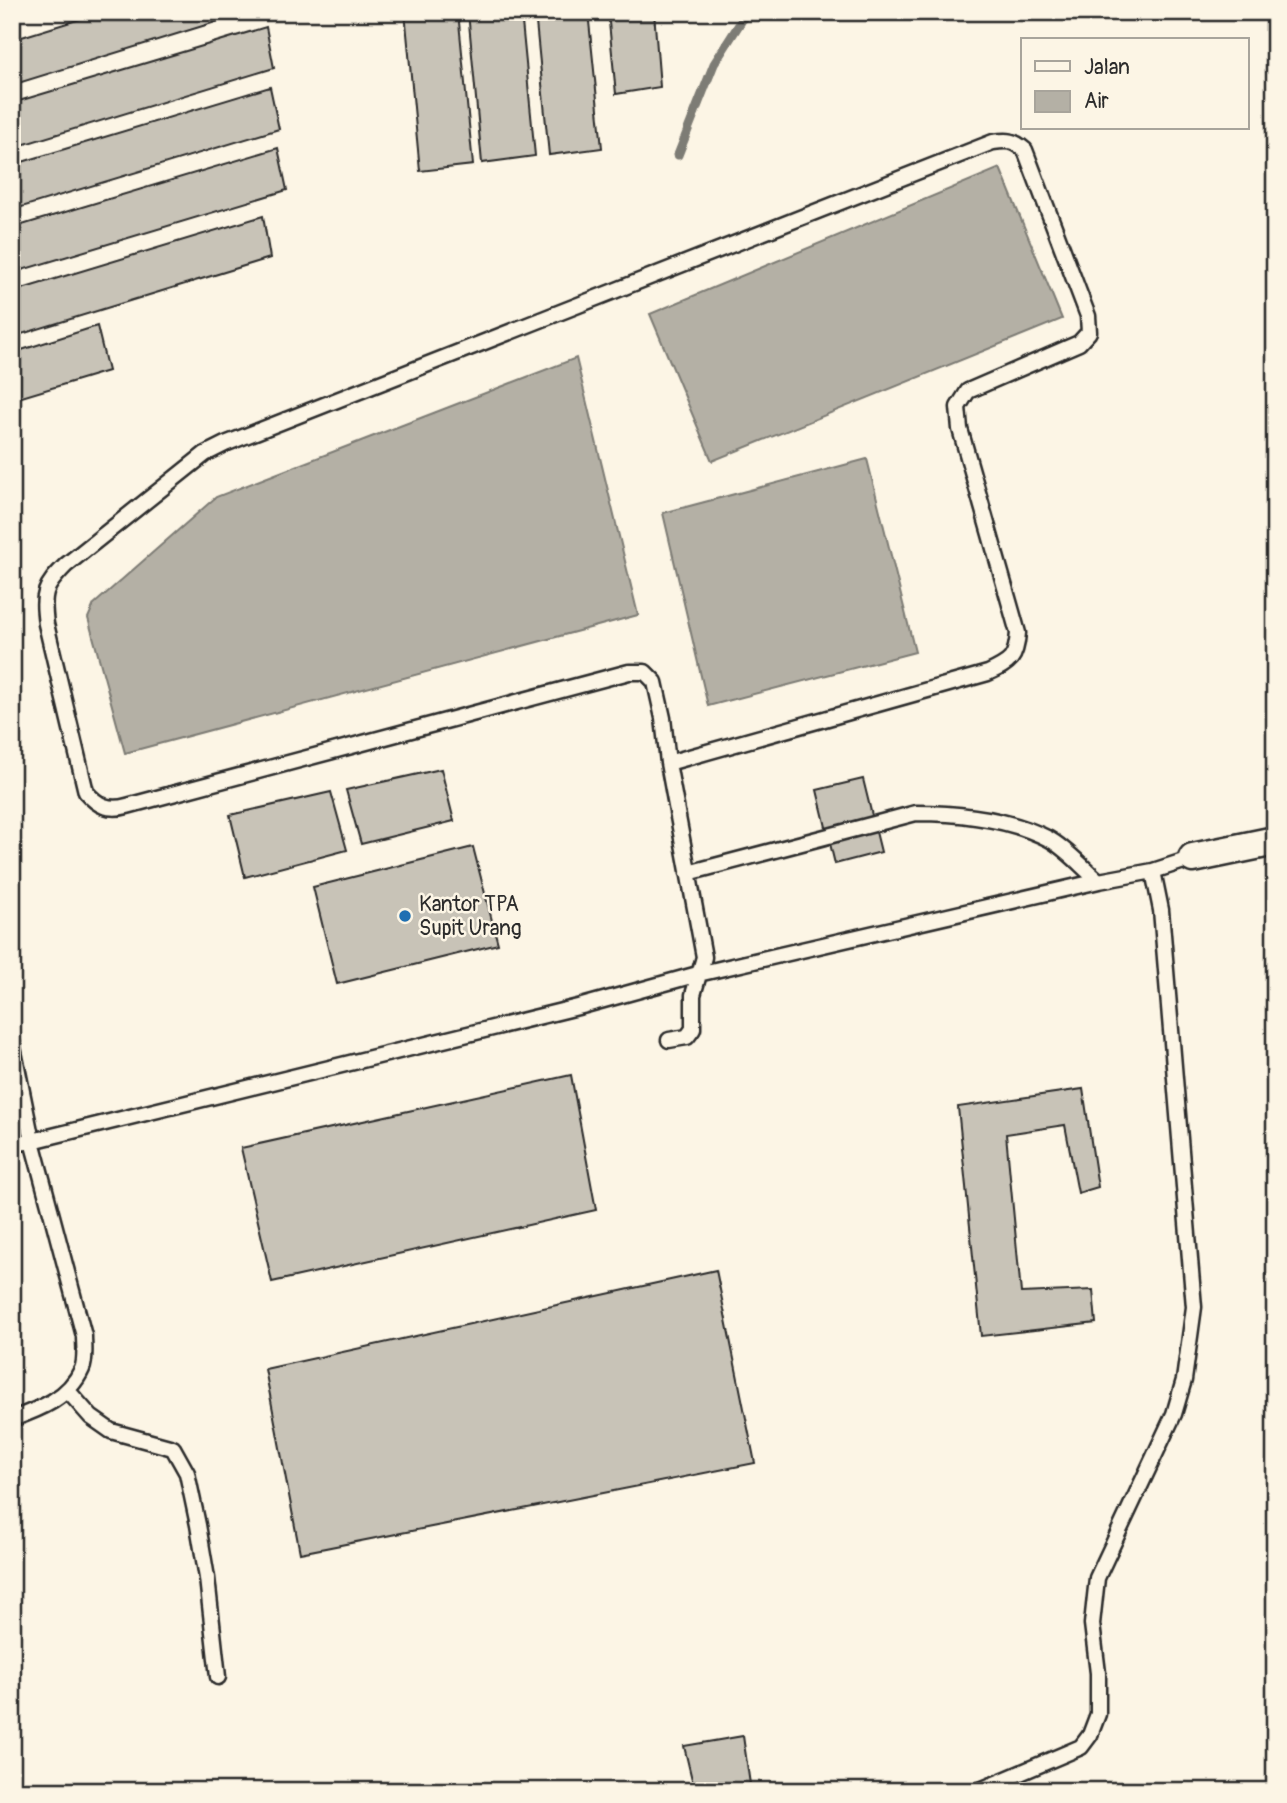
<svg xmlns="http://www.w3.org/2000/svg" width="1287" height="1803" font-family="Pangolin,sans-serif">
<rect width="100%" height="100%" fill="#fcf5e5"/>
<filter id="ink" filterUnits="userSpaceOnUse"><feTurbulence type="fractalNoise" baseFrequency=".0143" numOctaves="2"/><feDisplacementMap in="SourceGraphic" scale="14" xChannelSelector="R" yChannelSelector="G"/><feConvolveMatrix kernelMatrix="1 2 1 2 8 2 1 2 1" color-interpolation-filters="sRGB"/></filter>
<g filter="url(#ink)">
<path fill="#b4b0a5" stroke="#7d7b74" stroke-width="2" d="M1000 168 1062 319 712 461 650 314Z
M576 358 638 615 125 753 88 618 94 604 216 497Z
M867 459 915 652 708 706 663 513Z"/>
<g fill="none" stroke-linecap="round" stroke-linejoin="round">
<path stroke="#7d7b74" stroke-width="9" d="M678 155 714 64 747 12"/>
</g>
<path fill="#c8c3b7" stroke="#2b2b2b" stroke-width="2" d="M103 12H248L12 85V40Z
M405 12H458L473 165 420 171Z
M468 12H521L535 156 482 163Z
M535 12H588L602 148 549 155Z
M608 12H654L660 87 616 94Z
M266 27 274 68 12 148V103Z
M270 87 279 129 12 210V165Z
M278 148 287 190 12 273V228Z
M263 216 270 258 12 337V292Z
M97 326 108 371 12 400V353Z
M441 769 454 821 361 844 346 790Z
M863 779 881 852 835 864 817 790Z
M331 792 347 850 245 877 230 815Z
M473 847 498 944 337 984 313 887Z
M571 1075 596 1210 272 1282 241 1148Z
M1083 1089 1098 1187 1078 1193 1065 1125 1006 1134 1021 1293 1093 1290 1096 1323 981 1336 958 1107Z
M716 1270 755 1463 300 1553 265 1369Z
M743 1736 751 1791H699L694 1788 684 1746Z"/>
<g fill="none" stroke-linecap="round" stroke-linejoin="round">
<defs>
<path id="lane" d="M668 763 988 673C1011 662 1016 659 1018 633L960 429 958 407 968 391 1079 343 1089 332 1088 316 1025 150C1014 140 1008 140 993 142L225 444 205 454 66 565C44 587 42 593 46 624L86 792C98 806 109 811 127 806L629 672H645L655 682 663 718 668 763 704 957 693 995V1029L687 1037 669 1040
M688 873 916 813C960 813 1008 818 1049 839 1067 849 1083 868 1099 881
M12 1042 32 1141 84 1336C84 1346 86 1360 82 1369 69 1398 40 1409 12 1419
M12 1144 32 1141 582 1006 698 974 1099 881 1153 871 1193 858
M68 1391 91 1417 111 1431 173 1448 187 1473 198 1525 207 1578 218 1677
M978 1791 1081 1747 1090 1735 1098 1714V1673L1092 1624 1097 1578 1174 1414 1184 1380 1194 1307 1161 910 1153 871"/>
<path id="street" d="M1193 858 1275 841"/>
</defs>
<use href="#lane" stroke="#2b2b2b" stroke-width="19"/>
<use href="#street" stroke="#2b2b2b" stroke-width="33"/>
<use href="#lane" stroke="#fcf5e5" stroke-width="14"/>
<use href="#street" stroke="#fcf5e5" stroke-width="28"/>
</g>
</g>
<circle fill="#1f6fb2" stroke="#fcf5e5" stroke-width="2.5" cx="405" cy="916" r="7"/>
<g text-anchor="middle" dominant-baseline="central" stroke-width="5" stroke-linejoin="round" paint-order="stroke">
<g font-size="21" fill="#2b2b2b" stroke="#fcf5e5" text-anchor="start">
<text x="419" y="904">Kantor TPA<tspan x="419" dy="24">Supit Urang</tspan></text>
</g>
</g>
<rect width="1287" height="1803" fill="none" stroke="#fcf5e5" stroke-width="42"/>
<rect x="21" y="21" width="1245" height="1761" fill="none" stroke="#2b2b2b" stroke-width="2.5" filter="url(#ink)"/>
<rect x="1021" y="38" width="228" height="91" fill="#fcf5e5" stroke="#a8a49b" stroke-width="2"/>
<rect x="1035" y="61" width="35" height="10" fill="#fcf5e5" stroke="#a8a49b" stroke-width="2"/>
<text x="1084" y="74" font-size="21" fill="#2b2b2b">Jalan</text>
<rect x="1035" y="91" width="35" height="21" fill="#b4b0a5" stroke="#a8a49b" stroke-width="2"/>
<text x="1084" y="108" font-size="21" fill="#2b2b2b">Air</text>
</svg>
